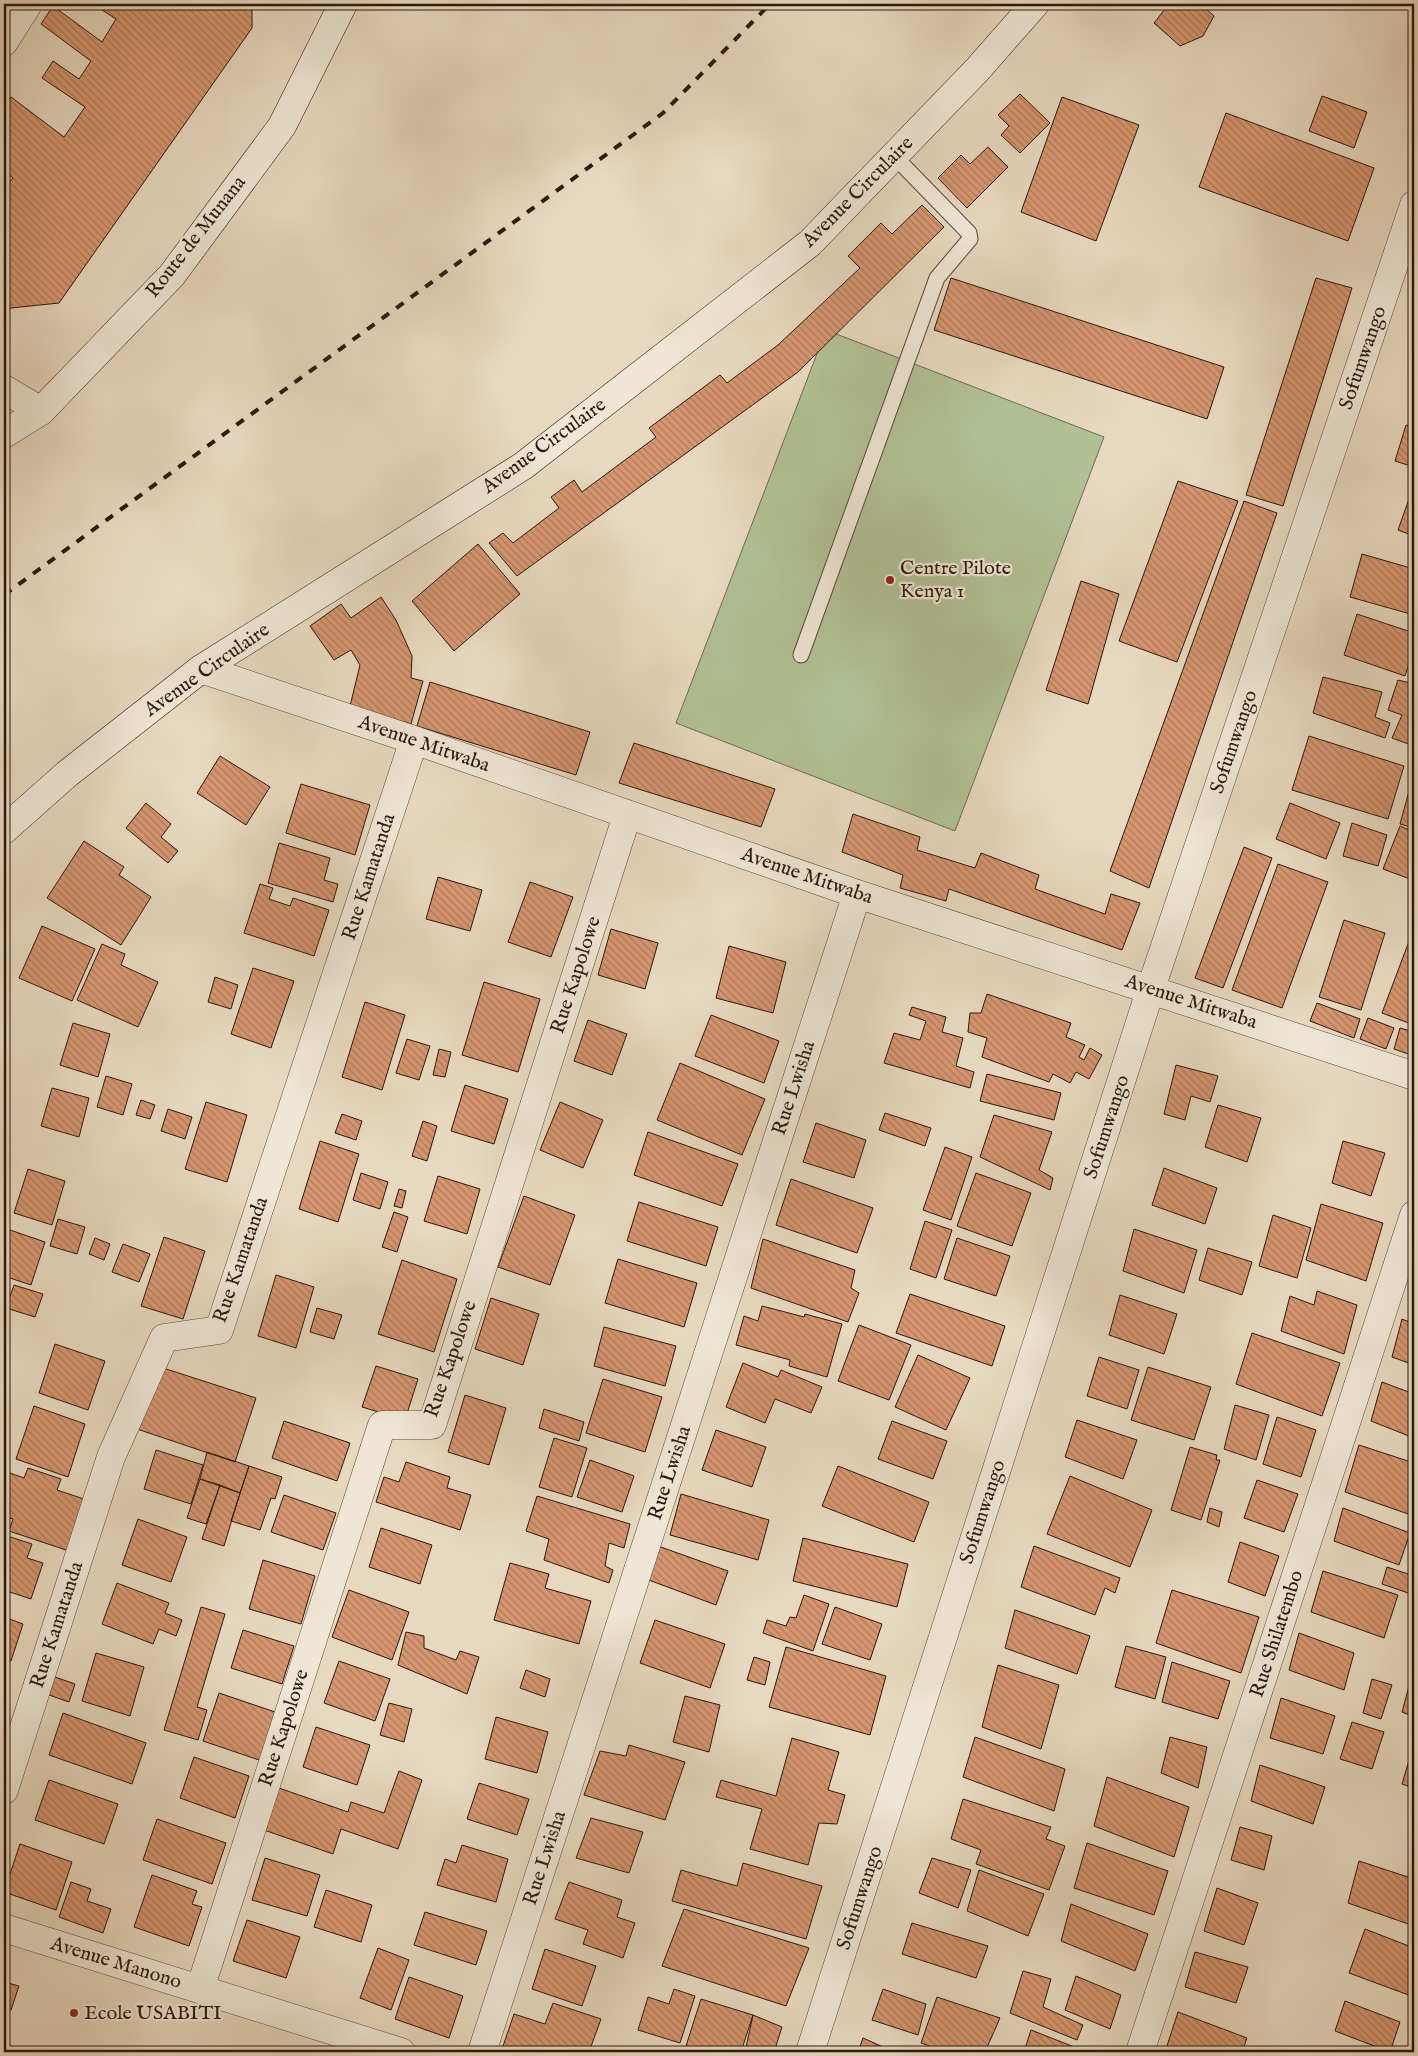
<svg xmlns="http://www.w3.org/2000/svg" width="1418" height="2056" font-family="'IM FELL English',serif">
<defs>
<pattern id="building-back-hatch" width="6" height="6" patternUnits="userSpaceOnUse" patternTransform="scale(1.25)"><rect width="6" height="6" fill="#d6966f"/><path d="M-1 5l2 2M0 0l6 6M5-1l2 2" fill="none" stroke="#ae795a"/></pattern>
</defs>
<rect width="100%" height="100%" fill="#e7d8bf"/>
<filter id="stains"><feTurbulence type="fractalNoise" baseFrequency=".004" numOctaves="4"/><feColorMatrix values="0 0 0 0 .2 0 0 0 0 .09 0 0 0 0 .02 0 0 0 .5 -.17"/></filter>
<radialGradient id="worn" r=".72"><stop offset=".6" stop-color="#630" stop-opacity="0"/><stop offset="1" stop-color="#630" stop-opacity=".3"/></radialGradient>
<path fill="#b1c095" stroke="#6e6c52" d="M826 330 1104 437 955 831 676 723Z"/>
<path fill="url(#building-back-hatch)" stroke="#2c180e" d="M93 4H252V28L59 303 11 308 4 314V189L13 178 4 171V107L11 97 64 137 85 107 42 78 53 61 79 79 91 61 41 24 53 6 102 42 116 19Z
M1169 4 1202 5 1214 16 1203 36 1180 46 1154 23Z
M1020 94 1050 123 1020 153 1001 135 1009 126 998 115Z
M1322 96 1367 112 1354 148 1309 131Z
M1062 97 1139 125 1096 241 1021 212Z
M1226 113 1374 168 1348 241 1199 187Z
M988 147 1008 167 967 208 938 178 961 155 970 164Z
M922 205 944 227 798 372 517 576 489 543 503 533 513 543 559 508 551 497 574 480 582 492 656 437 649 428 720 375 727 383 778 345 860 268 848 256 881 223 892 234Z
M951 278 1224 367 1207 419 934 330Z
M1316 278 1352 288 1283 506 1246 495Z
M1406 425 1414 427V467L1395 461Z
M1178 481 1238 501 1177 662 1119 641Z
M1414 485V536L1398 530Z
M1244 501 1277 513 1149 888 1110 871Z
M478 544 520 594 454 651 412 601Z
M1362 554 1414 569V615L1350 597Z
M1081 581 1119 594 1088 704 1046 690Z
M381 597 396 620 412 656 411 678 423 681 411 724 350 706 360 665 351 650 334 660 310 626 341 604 351 618Z
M1357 614 1414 633V649L1405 676 1344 655Z
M1414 673V746L1392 738 1402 715 1388 710 1398 680 1410 683Z
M1323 677 1382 692 1375 717 1390 723 1385 738 1313 713Z
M430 682 590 732 576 775 417 726Z
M1309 736 1404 766 1388 819 1292 790Z
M634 743 775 789 761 827 619 783Z
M220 756 270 787 246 825 197 793Z
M1414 773V828L1400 824Z
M301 784 370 805 355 855 286 833Z
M146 803 171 824 161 837 178 851 168 863 126 828Z
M1290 803 1340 823 1326 859 1276 839Z
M853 814 920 837 917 850 975 868 981 853 1039 875 1035 889 1105 914 1111 894 1140 903 1122 950 949 889 946 901 900 888 903 875 842 852Z
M1352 823 1387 835 1378 866 1343 856Z
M1400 826 1414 832V868L1410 879 1383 869Z
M84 841 124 867 119 875 151 897 121 945 47 898Z
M279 843 330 858 324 880 338 884 333 902 268 883Z
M1244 847 1272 858 1223 988 1195 978Z
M1278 864 1328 882 1282 1008 1232 990Z
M438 877 482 890 470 931 426 919Z
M530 882 573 897 551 957 508 942Z
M260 884 273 888 269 899 290 906 293 898 329 910 314 956 244 933Z
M1344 920 1385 933 1361 1010 1319 997Z
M42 926 95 949 72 1001 19 978Z
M611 929 658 943 645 989 598 975Z
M1411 936 1414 937V1025L1382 1013Z
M102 944 125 954 121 965 158 982 138 1027 77 1000Z
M729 946 786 962 773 1013 716 998Z
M253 968 294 981 271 1048 231 1034Z
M215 977 238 985 231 1009 208 1002Z
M484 982 540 999 518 1072 462 1055Z
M987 994 1071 1023 1066 1037 1085 1045 1079 1057 1084 1060 1090 1048 1102 1055 1089 1079 1076 1072 1070 1083 1053 1074 1049 1082 982 1057 987 1038 968 1032 970 1013H981Z
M365 1002 405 1015 382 1090 342 1077Z
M1317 1003 1360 1019 1354 1038 1310 1021Z
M912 1007 946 1017 942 1032 963 1038 956 1066 974 1072 970 1088 884 1063 894 1033 920 1040 926 1021 909 1015Z
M711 1015 779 1041 764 1083 695 1056Z
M1368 1018 1394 1028 1386 1049 1360 1039Z
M588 1020 627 1034 612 1075 574 1061Z
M73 1023 110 1034 98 1077 60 1065Z
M1400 1028 1414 1032V1056L1394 1049Z
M407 1039 430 1046 419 1080 396 1073Z
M439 1049 451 1052 445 1077 433 1075Z
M680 1063 765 1099 742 1155 657 1120Z
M1176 1065 1218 1076 1210 1102 1191 1096 1185 1120 1164 1114Z
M987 1074 1061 1093 1054 1120 980 1101Z
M106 1076 132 1084 123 1115 97 1107Z
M465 1085 508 1099 494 1144 451 1131Z
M52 1088 89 1098 79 1137 41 1126Z
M141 1100 155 1105 150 1119 136 1115Z
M206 1102 247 1115 227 1182 185 1169Z
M560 1102 603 1120 583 1168 540 1150Z
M1218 1105 1261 1118 1247 1162 1205 1147Z
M168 1109 192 1117 185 1139 161 1131Z
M885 1113 931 1128 925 1146 879 1130Z
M342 1114 362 1121 356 1140 335 1133Z
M994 1115 1052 1132 1039 1170 1053 1178 1050 1190 980 1157Z
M423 1121 437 1126 427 1161 412 1156Z
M816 1123 866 1140 854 1178 803 1162Z
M648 1132 738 1164 722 1206 634 1175Z
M320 1141 359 1154 338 1222 299 1209Z
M1343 1141 1385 1153 1371 1196 1332 1183Z
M945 1147 972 1157 951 1220 923 1210Z
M1164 1168 1217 1188 1205 1224 1152 1205Z
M28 1169 65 1181 52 1225 14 1213Z
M361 1173 388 1182 380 1209 353 1200Z
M976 1173 1031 1193 1012 1246 957 1226Z
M438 1176 480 1189 467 1234 424 1221Z
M791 1179 873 1208 857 1253 776 1225Z
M399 1189 406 1191 402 1208 394 1206Z
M524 1196 575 1215 550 1285 498 1267Z
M639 1202 718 1227 706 1266 627 1241Z
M1321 1204 1383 1223 1366 1281 1306 1260Z
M394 1212 408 1217 397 1252 382 1247Z
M1273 1215 1311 1228 1297 1278 1259 1266Z
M58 1219 85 1227 77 1254 50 1246Z
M925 1221 952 1230 936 1278 910 1269Z
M1134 1229 1197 1250 1184 1293 1123 1271Z
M10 1230 45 1242 31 1285 4 1276V1251Z
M164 1237 205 1251 183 1319 141 1306Z
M95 1238 110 1244 104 1260 89 1254Z
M957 1238 1010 1256 996 1296 944 1279Z
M763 1239 855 1270 851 1288 859 1293 848 1322 751 1288Z
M123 1244 150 1254 139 1282 112 1272Z
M1208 1248 1252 1262 1242 1295 1199 1280Z
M618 1259 697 1283 684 1327 605 1303Z
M402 1260 457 1279 434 1352 378 1334Z
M276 1275 314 1287 296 1348 258 1336Z
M14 1285 43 1294 35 1317 6 1308Z
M1317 1291 1357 1305 1344 1354 1281 1331 1290 1296 1314 1305Z
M910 1294 1005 1326 992 1366 896 1333Z
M1120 1295 1177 1314 1164 1354 1109 1335Z
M491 1298 539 1314 523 1365 475 1349Z
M762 1306 804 1317 805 1314 842 1324 827 1377 789 1366 790 1360 736 1345 744 1316 758 1321Z
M317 1308 342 1315 334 1339 310 1332Z
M1402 1319 1414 1324V1365L1392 1357Z
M859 1325 911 1345 889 1400 838 1381Z
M604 1327 676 1346 665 1386 594 1366Z
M1252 1333 1340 1363 1322 1416 1236 1384Z
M55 1344 105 1361 88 1410 39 1393Z
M918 1355 970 1378 946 1430 895 1407Z
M1099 1357 1139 1370 1127 1409 1087 1396Z
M743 1363 778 1377 781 1370 822 1387 811 1413 775 1399 765 1423 726 1407Z
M157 1366 256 1398 235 1462 137 1429Z
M376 1366 418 1379 405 1420 362 1407Z
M1148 1367 1211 1387 1194 1440 1131 1420Z
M603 1379 662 1397 645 1452 586 1433Z
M1382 1382 1414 1394V1438L1371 1421Z
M465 1395 506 1408 489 1465 448 1452Z
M1235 1405 1269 1415 1256 1460 1224 1449Z
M34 1406 85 1424 68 1477 16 1459Z
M544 1409 584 1422 579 1441 539 1428Z
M1277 1417 1316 1430 1301 1477 1263 1464Z
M1077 1420 1137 1440 1123 1479 1065 1457Z
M284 1421 350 1443 337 1481 272 1458Z
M892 1421 947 1441 933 1479 878 1459Z
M716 1430 766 1447 752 1487 702 1470Z
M554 1438 587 1448 572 1497 539 1487Z
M1359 1445 1414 1463V1516L1345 1492Z
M1190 1447 1217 1455 1216 1460H1220L1201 1520 1171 1510Z
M156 1450 203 1465 191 1504 144 1489Z
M207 1452 249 1466 240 1493 200 1479Z
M590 1460 634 1476 622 1512 577 1497Z
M406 1462 450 1477 447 1488 471 1495 460 1530 376 1502 384 1477 399 1482Z
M249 1466 282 1477 275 1499 271 1498 260 1530 231 1521Z
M838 1466 929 1502 914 1542 822 1506Z
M28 1468 61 1479 57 1490 87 1500 69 1551 9 1531 13 1519 4 1516V1471L24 1478Z
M1070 1476 1152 1510 1130 1567 1047 1534Z
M200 1479 220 1485 206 1524 187 1518Z
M1257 1480 1298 1494 1284 1532 1244 1518Z
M220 1485 240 1493 224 1546 202 1539Z
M681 1494 769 1520 758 1560 670 1535Z
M284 1495 336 1513 323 1550 271 1532Z
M537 1496 630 1524 624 1548 609 1543 605 1566 613 1570 609 1583 544 1560 549 1539 526 1531Z
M1210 1508 1222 1512 1219 1527 1207 1522Z
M1343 1508 1410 1533 1399 1565 1334 1541Z
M138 1519 187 1537 171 1582 122 1565Z
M381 1528 432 1545 420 1584 369 1567Z
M4 1535 32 1544 27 1558 43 1563 31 1599 4 1590Z
M803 1538 908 1564 897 1607 793 1581Z
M1240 1542 1279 1556 1265 1596 1228 1582Z
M658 1546 728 1571 716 1605 646 1579Z
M1034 1546 1120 1578 1115 1593 1105 1588 1095 1615 1021 1587Z
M1413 1558 1414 1595 1382 1584 1387 1567 1408 1574Z
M263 1560 315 1576 301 1624 249 1609Z
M510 1563 549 1574 545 1588 591 1601 579 1644 494 1620Z
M1323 1571 1398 1595 1384 1638 1311 1612Z
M117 1583 169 1603 165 1613 182 1620 176 1636 159 1629 153 1644 102 1624Z
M349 1590 409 1612 392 1660 332 1637Z
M1172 1590 1259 1617 1241 1673 1156 1643Z
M804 1595 829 1604 813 1651 763 1633 767 1620 786 1626 790 1617 796 1618Z
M201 1607 225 1614 197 1707 207 1710 198 1740 164 1730Z
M835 1607 882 1624 870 1660 822 1644Z
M1015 1610 1090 1636 1077 1674 1005 1648Z
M4 1617 23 1624 11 1661 4 1659Z
M655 1620 725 1644 710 1688 640 1663Z
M243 1630 294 1646 282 1684 231 1668Z
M406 1632 424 1636V1648L456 1660 460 1651 479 1657 467 1694 398 1665Z
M1299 1633 1354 1653 1344 1690 1289 1670Z
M1126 1646 1166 1657 1155 1699 1115 1687Z
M786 1647 886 1676 870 1735 769 1707Z
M96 1653 144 1667 130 1716 82 1701Z
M754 1657 770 1662 765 1685 747 1680Z
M339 1661 390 1679 375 1721 324 1703Z
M1172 1662 1230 1681 1218 1719 1162 1702Z
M998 1665 1059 1685 1041 1749 982 1727Z
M526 1670 550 1679 545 1697 520 1688Z
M1413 1671H1414V1729L1409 1728 1412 1716 1402 1712Z
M55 1677 75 1684 69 1702 49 1695Z
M1372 1679 1392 1685 1381 1719 1363 1713Z
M219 1693 278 1713 262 1761 203 1741Z
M685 1696 720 1705 709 1752 673 1742Z
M1281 1698 1335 1716 1323 1754 1270 1738Z
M389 1703 412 1709 404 1742 380 1735Z
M63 1713 146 1743 132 1784 49 1755Z
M496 1717 548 1732 537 1773 485 1759Z
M1352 1722 1384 1732 1372 1769 1340 1759Z
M316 1727 370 1745 357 1785 303 1767Z
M975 1737 1065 1769 1054 1811 963 1777Z
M1170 1737 1207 1747 1198 1788 1161 1773Z
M792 1738 839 1752 828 1790 845 1795 837 1824 819 1823 808 1865 750 1849 762 1809 716 1797 721 1780 776 1796Z
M1414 1743V1788L1402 1784Z
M629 1745 685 1762 665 1820 584 1795 600 1751 626 1756Z
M194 1757 249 1776 235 1818 180 1798Z
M1260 1765 1325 1787 1313 1824 1251 1801Z
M399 1771 422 1780 398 1849 341 1829 333 1854 264 1830 279 1788 348 1812 351 1802 384 1813Z
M1107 1777 1189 1807 1174 1857 1094 1826Z
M49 1780 118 1804 104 1844 35 1820Z
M479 1783 529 1799 517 1835 467 1819Z
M963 1799 1051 1827 1046 1839 1065 1846 1049 1890 976 1864 981 1850 951 1839Z
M591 1818 643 1832 629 1873 576 1858Z
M157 1819 226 1843 212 1884 143 1860Z
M1240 1827 1272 1836 1264 1870 1231 1860Z
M1087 1843 1168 1871 1154 1915 1074 1888Z
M20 1844 72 1862 56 1910 4 1892Z
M462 1845 508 1859 496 1902 437 1885 445 1859 456 1863Z
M265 1858 320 1875 307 1916 252 1900Z
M932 1858 971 1870 958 1908 919 1893Z
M1359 1861 1414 1879V1926L1348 1903Z
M743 1863 822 1886 806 1939 672 1901 681 1870 737 1886Z
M979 1870 1044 1894 1028 1936 967 1911Z
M152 1875 197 1891 192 1904 202 1907 189 1946 134 1927Z
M71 1882 91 1889 87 1901 111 1909 103 1933 59 1917Z
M569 1882 622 1900 617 1917 635 1923 623 1958 583 1944 588 1930 555 1919Z
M1217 1888 1258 1903 1244 1945 1204 1931Z
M326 1890 372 1905 361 1942 314 1927Z
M1071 1904 1148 1934 1135 1971 1061 1941Z
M684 1909 809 1948 786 2006 662 1966Z
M425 1912 487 1931 476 1965 414 1945Z
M247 1920 300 1937 286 1978 233 1961Z
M912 1923 988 1946 976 1978 902 1954Z
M1365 1929 1414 1948V1997L1349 1973Z
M378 1948 409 1960 391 2010 360 1998Z
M545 1949 596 1966 582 2006 532 1989Z
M1195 1952 1248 1967 1236 2003 1185 1987Z
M1023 1971 1051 1979 1043 2007 1083 2025 1077 2040 1010 2013Z
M1076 1976 1121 1995 1110 2029 1065 2010Z
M409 1977 463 1996 449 2038 395 2019Z
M4 1982 19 1986 11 2010 4 2007Z
M674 1989 695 1996 680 2043 638 2030 648 1997 669 2004Z
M883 1989 926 2004 918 2035 872 2020Z
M937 1997 1000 2018 985 2052H946L921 2043Z
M701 1999 753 2015 741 2052H706L686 2046Z
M1345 2001 1400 2022 1390 2052 1335 2031Z
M553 2003 601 2019 589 2052H501L514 2014 545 2024Z
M1178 2012 1247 2038 1242 2052H1165Z
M753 2015 782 2027 774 2052H745Z
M1031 2030 1087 2052H1024Z
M863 2038 894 2052H858Z"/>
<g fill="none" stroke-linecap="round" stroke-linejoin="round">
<defs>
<path id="lane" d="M801 655 937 278 970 239 969 233 894 156"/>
<path id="street" d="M4 42 28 4
M4 389 41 411
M201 669 414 740 857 894 1414 1076
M4 1790 111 1457 164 1338 219 1330 414 740
M4 1928 401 2052
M200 1989 382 1425H432L623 828
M482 2052 857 894
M810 2052 1151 988 1414 205
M1140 2052 1414 1215"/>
<path id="secondary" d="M4 434 41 411 172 275 282 126 343 4
M4 830 67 774 201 669 523 466 810 243 977 70 1035 4"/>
</defs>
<use href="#lane" stroke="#5b483a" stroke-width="17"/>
<use href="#street" stroke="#5b483a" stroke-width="29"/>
<use href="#secondary" stroke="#2c180e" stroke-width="29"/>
<use href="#lane" stroke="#efe6d5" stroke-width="15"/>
<use href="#street" stroke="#efe6d5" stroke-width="28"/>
<use href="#secondary" stroke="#efe6d5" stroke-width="28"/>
<path stroke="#2c180e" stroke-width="4" stroke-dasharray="9 9" stroke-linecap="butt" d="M4 595 663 113 770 4"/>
</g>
<g fill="#8f2418" stroke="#efe6d5" stroke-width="2">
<circle cx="890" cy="580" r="5"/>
<circle cx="74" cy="2013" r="5"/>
</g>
<g text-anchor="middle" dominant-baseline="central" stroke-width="4.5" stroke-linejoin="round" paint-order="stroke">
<g font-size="20" fill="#2c180e" stroke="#efe6d5">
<text transform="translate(858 192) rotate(-45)">Avenue Circulaire</text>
<text transform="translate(196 237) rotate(-52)">Route de Munana</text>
<text transform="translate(1363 358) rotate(-71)">Sofumwango</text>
<text transform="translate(544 446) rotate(-36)">Avenue Circulaire</text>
<text transform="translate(207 670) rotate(-35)">Avenue Circulaire</text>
<text transform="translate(1234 742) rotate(-71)">Sofumwango</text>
<text transform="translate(424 744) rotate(19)">Avenue Mitwaba</text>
<text transform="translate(807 876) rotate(19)">Avenue Mitwaba</text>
<text transform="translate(369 877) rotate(-72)">Rue Kamatanda</text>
<text transform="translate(576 975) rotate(-72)">Rue Kapolowe</text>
<text transform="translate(1191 1002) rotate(18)">Avenue Mitwaba</text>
<text transform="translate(794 1088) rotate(-72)">Rue Lwisha</text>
<text transform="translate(1107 1127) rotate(-72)">Sofumwango</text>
<text transform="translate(241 1260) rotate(-71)">Rue Kamatanda</text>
<text transform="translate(451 1359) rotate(-71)">Rue Kapolowe</text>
<text transform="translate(670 1473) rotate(-72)">Rue Lwisha</text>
<text transform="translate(983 1512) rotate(-72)">Sofumwango</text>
<text transform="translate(57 1625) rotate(-72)">Rue Kamatanda</text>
<text transform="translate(1277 1634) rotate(-72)">Rue Shilatembo</text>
<text transform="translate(284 1728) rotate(-72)">Rue Kapolowe</text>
<text transform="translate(545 1858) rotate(-72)">Rue Lwisha</text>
<text transform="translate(860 1898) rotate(-72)">Sofumwango</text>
<text transform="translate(116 1963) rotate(17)">Avenue Manono</text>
</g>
<g font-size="20" fill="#2c180e" stroke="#efe6d5" text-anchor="start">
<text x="900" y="568">Centre Pilote<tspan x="900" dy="23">Kenya 1</tspan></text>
<text x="84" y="2013">Ecole USABITI</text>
</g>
</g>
<rect width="1418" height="2056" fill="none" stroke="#e7d8bf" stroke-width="20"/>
<rect x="5" y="5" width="1408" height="2046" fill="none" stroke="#2c180e" stroke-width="2.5"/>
<rect x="10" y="10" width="1398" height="2036" fill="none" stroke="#2c180e"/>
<rect width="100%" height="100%" filter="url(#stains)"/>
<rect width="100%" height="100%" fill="url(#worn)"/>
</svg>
